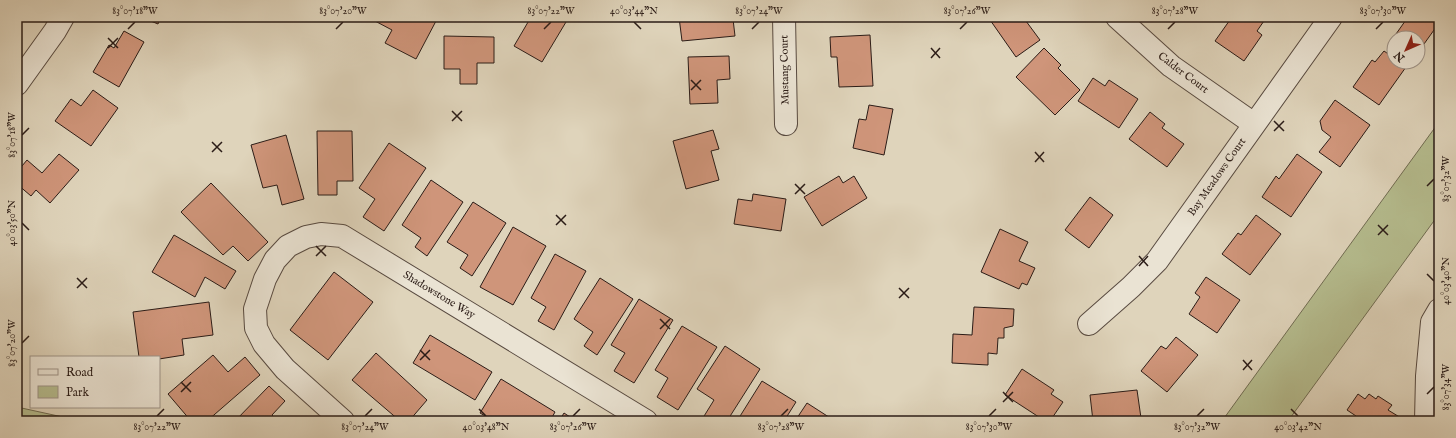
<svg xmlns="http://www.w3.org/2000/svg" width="1456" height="438" font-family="'IM FELL English',serif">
<rect width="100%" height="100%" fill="#dfd4bb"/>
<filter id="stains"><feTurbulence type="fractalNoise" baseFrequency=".005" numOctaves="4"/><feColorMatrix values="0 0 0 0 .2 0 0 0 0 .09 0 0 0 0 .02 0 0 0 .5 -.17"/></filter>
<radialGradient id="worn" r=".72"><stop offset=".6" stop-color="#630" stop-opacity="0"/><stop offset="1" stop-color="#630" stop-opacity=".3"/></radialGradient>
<path fill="#b5bc8e" stroke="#706c52" d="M1439 122V214L1288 421H1222Z
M17 407 81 421H17Z"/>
<path fill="#cf957a" stroke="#2b1c17" d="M141 17H161L158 24Z
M377 17H429L436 21 416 59 385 43 392 30 375 21Z
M531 17H569L542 62 514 46Z
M679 17H725V20L733 19 735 36 682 41Z
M988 17H1023L1040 40 1016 57Z
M1232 17 1266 18 1257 31 1262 35 1244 61 1215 41Z
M1408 17H1439V23L1419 51 1418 38H1401L1396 34Z
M124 31 144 42 119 87 93 72 109 45 114 48Z
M870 35 873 86 839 87 837 57H831L830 37Z
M444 36 494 37V63H477V84H460V69H444Z
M1044 48 1061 65 1058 68 1080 90 1055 115 1016 77Z
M1384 51 1394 58V62H1400L1406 67 1379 105 1353 87 1372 60 1375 62Z
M729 56 730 79 717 80 718 103 690 104 688 57Z
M1093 78 1105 86 1109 80 1138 99 1119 128 1078 101Z
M93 90 118 108 91 146 55 121 71 99 81 106Z
M1335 100 1370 125 1340 167 1319 152 1331 137 1322 130 1320 121Z
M869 105 893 109 884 155 853 148 859 119 866 120Z
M1150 112 1165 124 1162 128 1184 144 1167 167 1129 139Z
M713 130 719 149 711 151 719 180 686 189 673 141Z
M317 131H352L353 181H337V195H318Z
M286 135 304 199 282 205 277 185 263 188 251 145Z
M389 143 426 168 384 231 363 217 375 199 359 188Z
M59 154 79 170 50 203 36 190 31 196 17 184V172L27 160 42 173Z
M1297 154 1322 172 1291 217 1262 197 1276 176 1279 179Z
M839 176 843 183 854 176 867 198 822 226 804 197Z
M431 180 463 202 427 256 415 247 421 238 402 225Z
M211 183 268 242 248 261 233 246 223 255 181 212Z
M753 194 786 199 781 231 734 224 738 199 752 201Z
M1090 197 1113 215 1089 248 1065 230Z
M473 202 506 223 472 276 460 268 468 255 447 242Z
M1256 215 1281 234 1250 275 1222 254 1238 233 1241 235Z
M513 227 546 246 513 305 480 287Z
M1000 229 1028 242 1019 261 1035 268 1027 285 1022 283 1019 289 981 272Z
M174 235 236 271 225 289 205 277 195 297 152 272Z
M555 254 586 271 554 330 538 321 546 307 531 298Z
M334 272 373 302 328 360 290 330Z
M1206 277 1240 300 1217 333 1189 314 1200 297 1195 293Z
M600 278 633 299 597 355 584 346 593 332 574 319Z
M639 299 673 320 634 383 614 371 625 353 611 345Z
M209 302 213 335 182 339 184 355 159 359V357H139L133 312Z
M974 307 1014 309 1013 326 1004 328V338H998L997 354 988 353V365L952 363 953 334 972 335Z
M682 326 717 347 678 410 657 397 668 378 655 370Z
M430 335 492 372 475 400 413 363Z
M1176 337 1198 355 1167 392 1141 371 1161 346 1166 349Z
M725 346 760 369 727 421H701L714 400 697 389Z
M376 353 427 400 409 421H400L352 380Z
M213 355 228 372 245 357 260 375 207 421H191L168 394Z
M1022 369 1054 390 1051 394 1063 402 1050 421H1045L1005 395Z
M501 379 555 412 550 421H494L480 413Z
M762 381 796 402 784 421H737Z
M269 386 285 401 272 415 278 421H235Z
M1137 390 1141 418 1111 421H1093L1090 395Z
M1358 394 1365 399 1369 394 1376 399 1378 396 1392 405 1388 410 1406 421H1353L1356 416 1347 410Z
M807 403 835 421H795Z
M564 413 576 421H559Z"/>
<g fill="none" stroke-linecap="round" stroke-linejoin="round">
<defs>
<path id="minor" d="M784 17 786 124
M1117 17 1171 66 1254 124
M17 84 55 31 63 17
M1089 324 1131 287 1157 261 1331 17
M343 421 285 369 264 344 256 328 255 309 265 279 275 260 288 246 306 237 321 234 342 236 646 421
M1426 421 1427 376 1432 322 1439 310"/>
</defs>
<use href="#minor" stroke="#584a40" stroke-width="24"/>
<use href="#minor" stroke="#eae3d3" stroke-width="22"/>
</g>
<path fill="none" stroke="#2b1c17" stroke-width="1.5" d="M634 22 641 29M128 29 135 22M336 29 343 22M544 29 551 22M752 29 759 22M960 29 967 22M1168 29 1175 22M1376 29 1383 22M108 38 118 48M108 48 118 38M931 48 940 58M931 58 940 48M691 80 701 90M691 90 701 80M452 111 462 121M452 121 462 111M1274 121 1284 131M1274 131 1284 121M22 135 29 128M212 142 222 152M212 152 222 142M1035 152 1044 162M1035 162 1044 152M795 184 805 194M1427 186 1434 179M795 194 805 184M556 215 566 225M22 223 29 230M556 225 566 215M1378 225 1388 235M1378 235 1388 225M316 246 326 256M316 256 326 246M1139 256 1148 266M1139 266 1148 256M1427 274 1434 281M77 278 87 288M77 288 87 278M899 288 909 298M899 298 909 288M660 319 670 329M660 329 670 319M22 343 29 336M420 350 430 360M420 360 430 350M1243 360 1252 370M1243 370 1252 360M181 382 191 392M181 392 191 382M1003 392 1013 402M1427 394 1434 387M1003 402 1013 392M479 409 486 416M1291 409 1298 416M157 416 164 409M365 416 372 409M573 416 580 409M781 416 788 409M989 416 996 409M1197 416 1204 409"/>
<g text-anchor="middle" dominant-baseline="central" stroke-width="3" stroke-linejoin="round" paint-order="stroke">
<g font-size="11" fill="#2b1c17" stroke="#eae3d3">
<text transform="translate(785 70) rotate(-91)">Mustang Court</text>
<text transform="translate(1183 73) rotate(37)">Calder Court</text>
<text transform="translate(1217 177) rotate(-55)">Bay Meadows Court</text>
<text transform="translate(439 295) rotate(31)">Shadowstone Way</text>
</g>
</g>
<rect width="1456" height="438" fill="none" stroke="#dfd4bb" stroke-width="44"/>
<rect x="30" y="356" width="130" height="52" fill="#eae3d3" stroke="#9e9388"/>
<rect x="38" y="369" width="20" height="6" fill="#eae3d3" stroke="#9e9388"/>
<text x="66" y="376" font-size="12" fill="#2b1c17">Road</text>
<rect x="38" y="386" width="20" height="12" fill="#b5bc8e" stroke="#9e9388"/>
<text x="66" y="396" font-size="12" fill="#2b1c17">Park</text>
<g transform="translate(1406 50) rotate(225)"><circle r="19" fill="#eae3d3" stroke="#9e9388"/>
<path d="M0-3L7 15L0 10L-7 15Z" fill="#8f2418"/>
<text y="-6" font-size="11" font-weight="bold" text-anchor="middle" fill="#2b1c17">N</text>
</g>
<rect x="22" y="22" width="1412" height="394" fill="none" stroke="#2b1c17" stroke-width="1.5"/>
<g font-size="10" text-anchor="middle" fill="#2b1c17">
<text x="135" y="14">83°07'18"W</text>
<text x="343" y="14">83°07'20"W</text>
<text x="551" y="14">83°07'22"W</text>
<text x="634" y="14">40°03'44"N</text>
<text x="759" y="14">83°07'24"W</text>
<text x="967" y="14">83°07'26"W</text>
<text x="1175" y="14">83°07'28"W</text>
<text x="1383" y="14">83°07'30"W</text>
<text transform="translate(11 135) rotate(-90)" y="4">83°07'18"W</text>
<text transform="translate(1445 179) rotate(-90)" y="4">83°07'32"W</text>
<text transform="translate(11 223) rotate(-90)" y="4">40°03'50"N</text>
<text transform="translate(1445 281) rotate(-90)" y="4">40°03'40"N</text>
<text transform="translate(11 343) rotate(-90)" y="4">83°07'20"W</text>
<text transform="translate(1445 387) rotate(-90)" y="4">83°07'34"W</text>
<text x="157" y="430">83°07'22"W</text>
<text x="365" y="430">83°07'24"W</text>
<text x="486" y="430">40°03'48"N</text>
<text x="573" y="430">83°07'26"W</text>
<text x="781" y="430">83°07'28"W</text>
<text x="989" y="430">83°07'30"W</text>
<text x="1197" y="430">83°07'32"W</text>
<text x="1298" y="430">40°03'42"N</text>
</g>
<rect width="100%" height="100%" filter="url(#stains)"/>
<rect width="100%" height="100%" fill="url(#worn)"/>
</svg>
